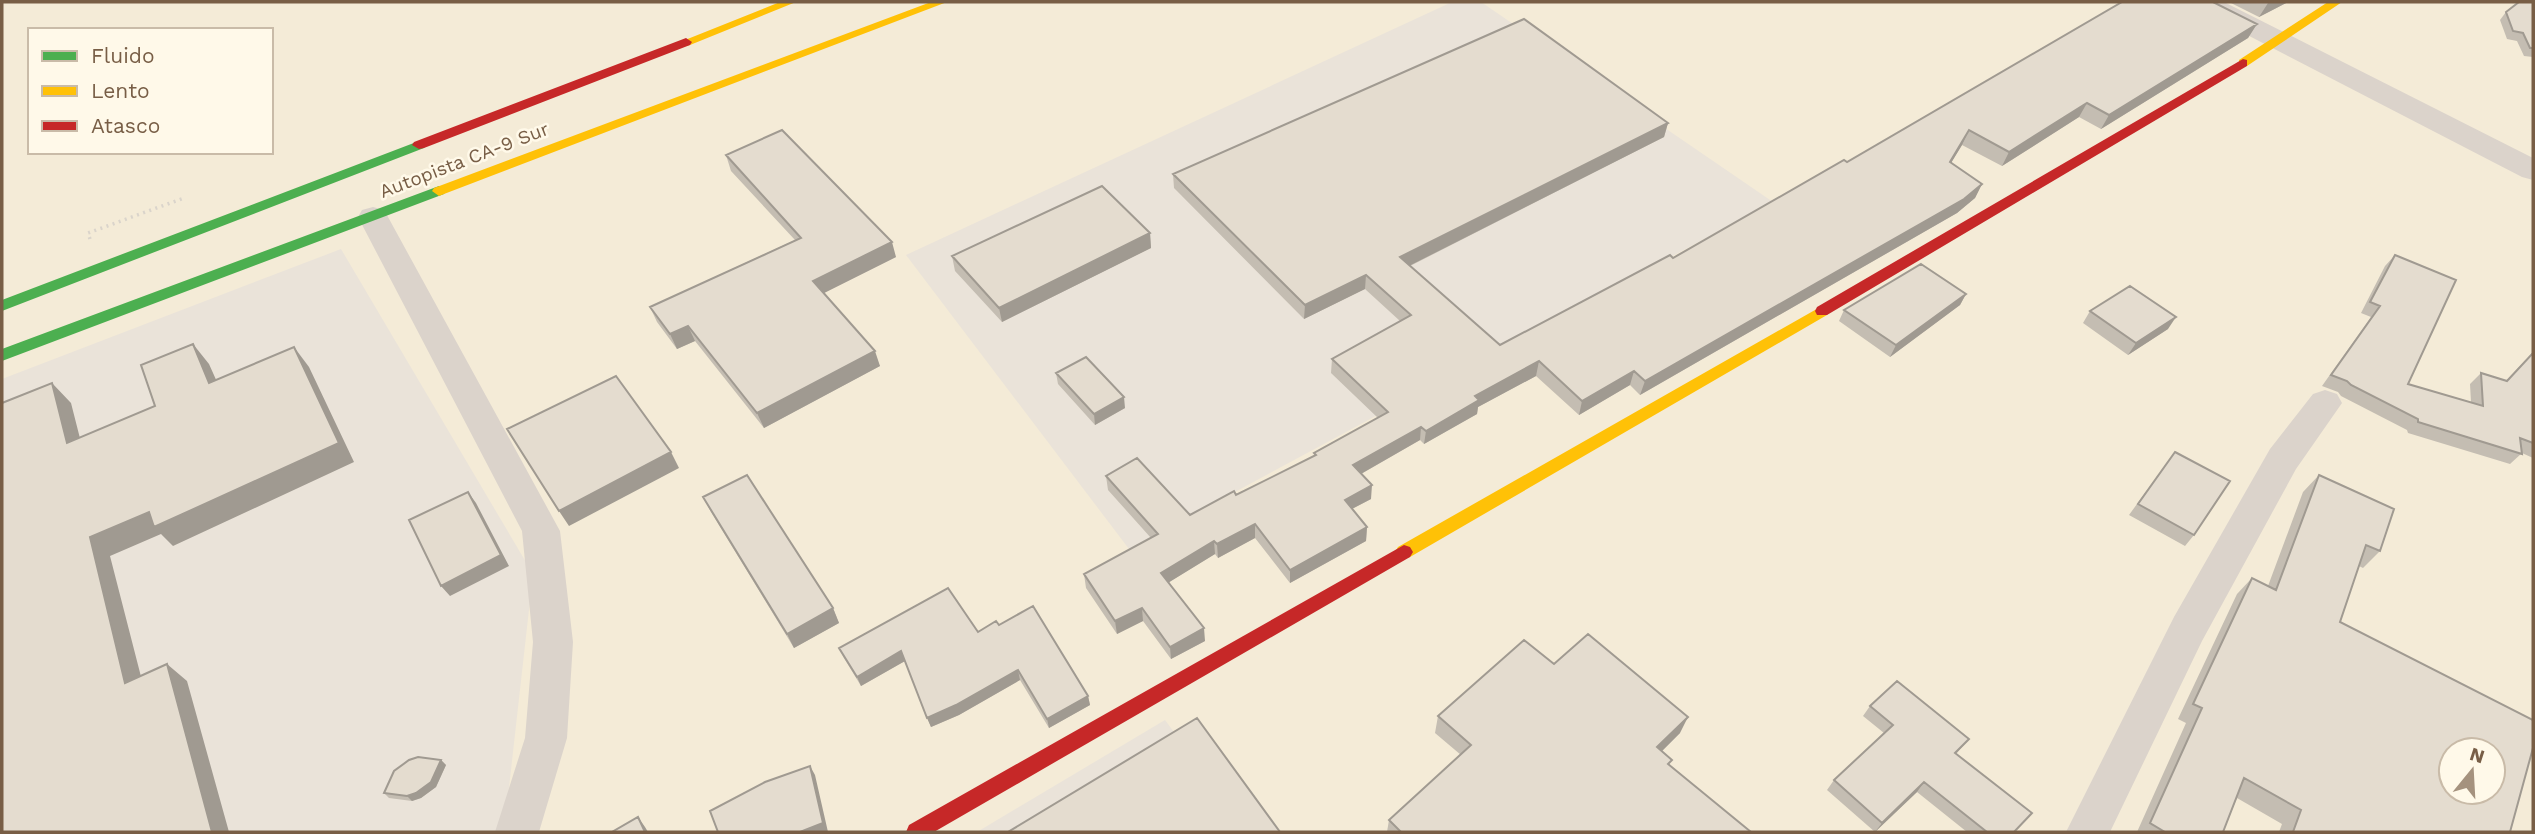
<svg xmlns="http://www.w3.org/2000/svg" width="2535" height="834" font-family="'Work Sans',sans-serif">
<rect width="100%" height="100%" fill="#f8f4e7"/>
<path fill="#f4ebd7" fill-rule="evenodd" d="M2 2H2533V832H2ZM30 30H271V152H30ZM2451 750H2493V792H2451Z"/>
<path fill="#eae3d9" d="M1452 2H1481L1773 202 1129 549 906 255Z
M341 249 533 574 504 832H2V379Z
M1165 720 1248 832H977Z"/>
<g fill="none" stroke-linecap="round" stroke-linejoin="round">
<path stroke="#dad4cb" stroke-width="3.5" stroke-dasharray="2 4.5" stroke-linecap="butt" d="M90 239 88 233 184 198"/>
<path fill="#dbd3cb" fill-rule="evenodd" d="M2191 2H2224L2533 158V180L2522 177 2195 8Z
M373 207 384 210 388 217 560 531 573 642 567 738 539 832H495L525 738 533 642 522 531 358 217 362 210Z
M2325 390 2337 394 2342 403 2296 469 2202 641 2110 832H2066L2174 617 2270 449 2313 394Z"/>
<path fill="#4caf50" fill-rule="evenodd" d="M419 141 426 145 424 148 2 311V300Z
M439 186 446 191 444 194 2 361V349Z"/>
<path fill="#ffc107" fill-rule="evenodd" d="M780 2H796L690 45 686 46 680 42Z
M931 2H947L444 194 439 196 432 191 434 188Z
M2328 2H2342L2247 66H2239V60Z
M1822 306 1827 307 1829 311 1827 315 1410 557 1404 559 1398 557 1395 552 1398 547Z"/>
<path fill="#c62828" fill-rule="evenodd" d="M686 38 692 42 690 45 424 148 419 149 412 145 414 142Z
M2243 59 2247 60V66L1827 315H1817L1815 311 1817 307Z
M1404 545 1410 547 1413 552 1410 557 934 832H906L909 825Z"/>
</g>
<path fill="#c4bdb2" d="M2229 2H2288L2259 17Z
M2533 2V57L2524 56 2517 41 2507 39 2500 20 2506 12Z
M2257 24 2248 38 2101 129 2079 117 2002 166 1962 145 1951 163 1982 184 1975 198 1957 213 1640 395 1630 385 1579 415 1536 376 1478 407 1477 414 1424 444 1420 440 1361 474 1371 499 1352 509 1367 527 1366 541 1290 583 1255 538 1218 558 1215 554 1169 582 1205 641 1171 659 1143 621 1117 634 1086 588 1084 574 1151 538 1108 490 1106 476 1190 515 1236 495 1314 457V453L1378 418 1331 373 1332 359 1400 321 1365 289 1304 319 1174 188 1173 174 1668 123 1664 137 1410 266 1500 345 1673 258 1847 162Z
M726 155 896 257 824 293 880 366 764 428 695 341 677 349 657 322 650 307 795 240 731 171Z
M1150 233 1151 248 1002 322 955 271 952 256Z
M2395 255 2408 384 2471 402 2470 384 2481 373 2506 381 2533 352V458L2522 453 2510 464 2408 433 2407 430 2341 396 2338 392 2322 386 2371 317 2361 313 2385 266Z
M1966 294 1960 305 1890 357 1839 321 1844 310Z
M2090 311 2168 329 2128 355 2083 323Z
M1056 373 1125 408 1095 425 1058 384Z
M2175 452 2194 535 2185 546 2129 515Z
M2319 475 2380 551 2363 568 2359 566 2340 622 2510 832H2279L2282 824 2237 798 2223 832H2137L2186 723 2178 719 2237 594 2252 578 2268 586 2303 492Z
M703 497 833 608 839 623 794 648 711 512Z
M999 625 1088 696 1090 705 1049 728 1020 680 959 715 931 727 905 661 861 686 844 658 839 648 978 632Z
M1554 664 1680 733 1662 751 1670 765 1751 832H1387L1389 820 1461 755 1435 733 1438 716Z
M1870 706 1969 739 1956 754 2014 832H1967L1917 792 1875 832 1827 790 1834 780 1884 733 1863 716Z
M441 760 446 765 436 787 421 798 412 801 389 798 384 793Z"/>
<path fill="#a09a91" d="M2269 2H2288L2259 17 2268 3Z
M2257 24 2248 38 2101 129 2109 115Z
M2087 103 2079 117 2002 166 2009 152Z
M1668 123 1664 137 1399 271 1400 257Z
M1969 130 1962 145 1943 176 1950 162Z
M1982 184 1975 198 1957 213 1640 395 1645 381Z
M1150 233 1151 248 1002 322 999 308Z
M892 242 896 257 818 296 813 281Z
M1366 275 1365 289 1304 319 1305 305Z
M1966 294 1960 305 1890 357 1896 345Z
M2176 317 2168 329 2128 355 2136 343Z
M688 326 695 341 677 349 670 334Z
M193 344 209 364 226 402 209 383Z
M294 347 309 367 354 462 173 546 161 534 110 556 147 700 125 683 90 537 149 512Z
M875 351 880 366 764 428 757 413Z
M1539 361 1536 376 1478 407 1477 414 1424 444 1426 431 1475 396Z
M1634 371 1630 385 1579 415 1582 401Z
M52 383 71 403 86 462 67 443Z
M1124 397 1125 408 1095 425 1094 414Z
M1421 427 1420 440 1352 479 1353 465Z
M671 452 679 468 569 526 559 511Z
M1372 485 1371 499 1344 513 1345 500Z
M468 492 476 503 509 566 450 596 441 586Z
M1255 524V538L1218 558 1217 544Z
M1367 527 1366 541 1290 583V570Z
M1214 541 1215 554 1163 586 1161 573Z
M833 608 839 623 794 648 787 634Z
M1142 608 1143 621 1117 634 1115 621Z
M1204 628 1205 641 1171 659 1170 647Z
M901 651 905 661 861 686 857 677Z
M167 664 187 681 229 832H212Z
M1018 670 1020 680 959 715 931 727 927 718Z
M1088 696 1090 705 1049 728 1047 719Z
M1688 717 1680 733 1650 763 1657 747Z
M441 760 446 765 436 787 421 798 412 801 407 796Z
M810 766 815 775 828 832H800Z
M1924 782 1917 792 1875 832 1882 823Z
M638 817 645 827 648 832H645Z"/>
<path fill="#e4dccf" stroke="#a09a91" stroke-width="2" fill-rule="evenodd" d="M2122 2H2213L2257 24 2109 115 2087 103 2009 152 1969 130 1950 162 1982 184 1964 199 1645 381 1634 371 1582 401 1539 361 1475 396 1479 400 1426 431 1421 427 1353 465 1372 485 1345 500 1367 527 1290 570 1255 524 1217 544 1214 541 1161 573 1204 628 1170 647 1142 608 1115 621 1084 574 1158 534 1106 476 1137 458 1190 515 1234 491 1236 495 1316 455 1314 453 1388 412 1332 359 1411 315 1366 275 1305 305 1173 174 1524 19 1668 123 1400 257 1500 345 1670 255 1673 258 1844 160 1847 162Z
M2519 2H2533V48H2530L2523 33 2513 31 2506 12Z
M782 130 892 242 813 281 875 351 757 413 688 326 670 334 650 307 801 238 726 155Z
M1102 186 1150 233 999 308 952 256Z
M2395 255 2456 280 2408 384 2483 406 2481 373 2507 381 2533 353V443L2520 438 2522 454 2418 422V419L2351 385 2347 381 2331 375 2380 306 2370 302Z
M1921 264 1966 294 1896 345 1844 310Z
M2130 286 2176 317 2136 343 2090 311Z
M193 344 209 383 294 347 339 443 154 527 149 512 90 537 125 683 167 664 212 832H2V403L52 383 67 443 155 406 141 365Z
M1086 357 1124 397 1094 414 1056 373Z
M616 376 671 452 559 511 507 429Z
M2175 452 2230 481 2194 535 2138 504Z
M747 475 833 608 787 634 703 497Z
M2319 475 2394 509 2380 551 2366 545 2340 622 2533 720V748L2510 832H2293L2301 810 2244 778 2223 832H2165L2150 823 2202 708 2193 704 2252 578 2276 590ZM2451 750H2493V792H2451Z
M468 492 501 555 441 586 409 520Z
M948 588 978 632 996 621 999 625 1033 606 1088 696 1047 719 1018 670 956 705 927 718 901 651 857 677 839 648Z
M1588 634 1688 717 1657 747 1672 760 1668 764 1751 832H1401L1389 820 1471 745 1438 716 1524 640 1554 664Z
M1897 681 1969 739 1955 753 2032 813 2014 832H1987L1924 782 1882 823 1834 780 1893 725 1870 706Z
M1197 718 1280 832H1008Z
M418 757 441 760 431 782 416 793 407 796 384 793 394 771 409 760Z
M810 766 823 823 800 832H718L710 811 765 782Z
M638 817 645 832H612Z"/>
<g text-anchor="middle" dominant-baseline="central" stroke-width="5" stroke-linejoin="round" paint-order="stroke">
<g font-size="19" fill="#785e46" stroke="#fff9e9">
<text transform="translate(464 160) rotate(-21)">Autopista CA-9 Sur</text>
</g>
</g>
<rect width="2535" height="834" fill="none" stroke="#785e46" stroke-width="7"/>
<rect x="28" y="28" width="245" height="126" fill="#fff9e9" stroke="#c9bba8" stroke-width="2"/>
<rect x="42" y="51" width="35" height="10" fill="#4caf50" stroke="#c9bba8" stroke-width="2"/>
<text x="91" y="63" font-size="21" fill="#785e46">Fluido</text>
<rect x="42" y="86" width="35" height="10" fill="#ffc107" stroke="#c9bba8" stroke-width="2"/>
<text x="91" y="98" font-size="21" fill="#785e46">Lento</text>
<rect x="42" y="121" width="35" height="10" fill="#c62828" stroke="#c9bba8" stroke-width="2"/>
<text x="91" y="133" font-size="21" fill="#785e46">Atasco</text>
<g transform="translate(2472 771) rotate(18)"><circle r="33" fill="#fff9e9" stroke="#c9bba8" stroke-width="2"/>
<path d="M0-5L12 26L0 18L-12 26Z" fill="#a5927e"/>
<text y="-10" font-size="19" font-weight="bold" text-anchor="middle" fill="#785e46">N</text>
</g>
</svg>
